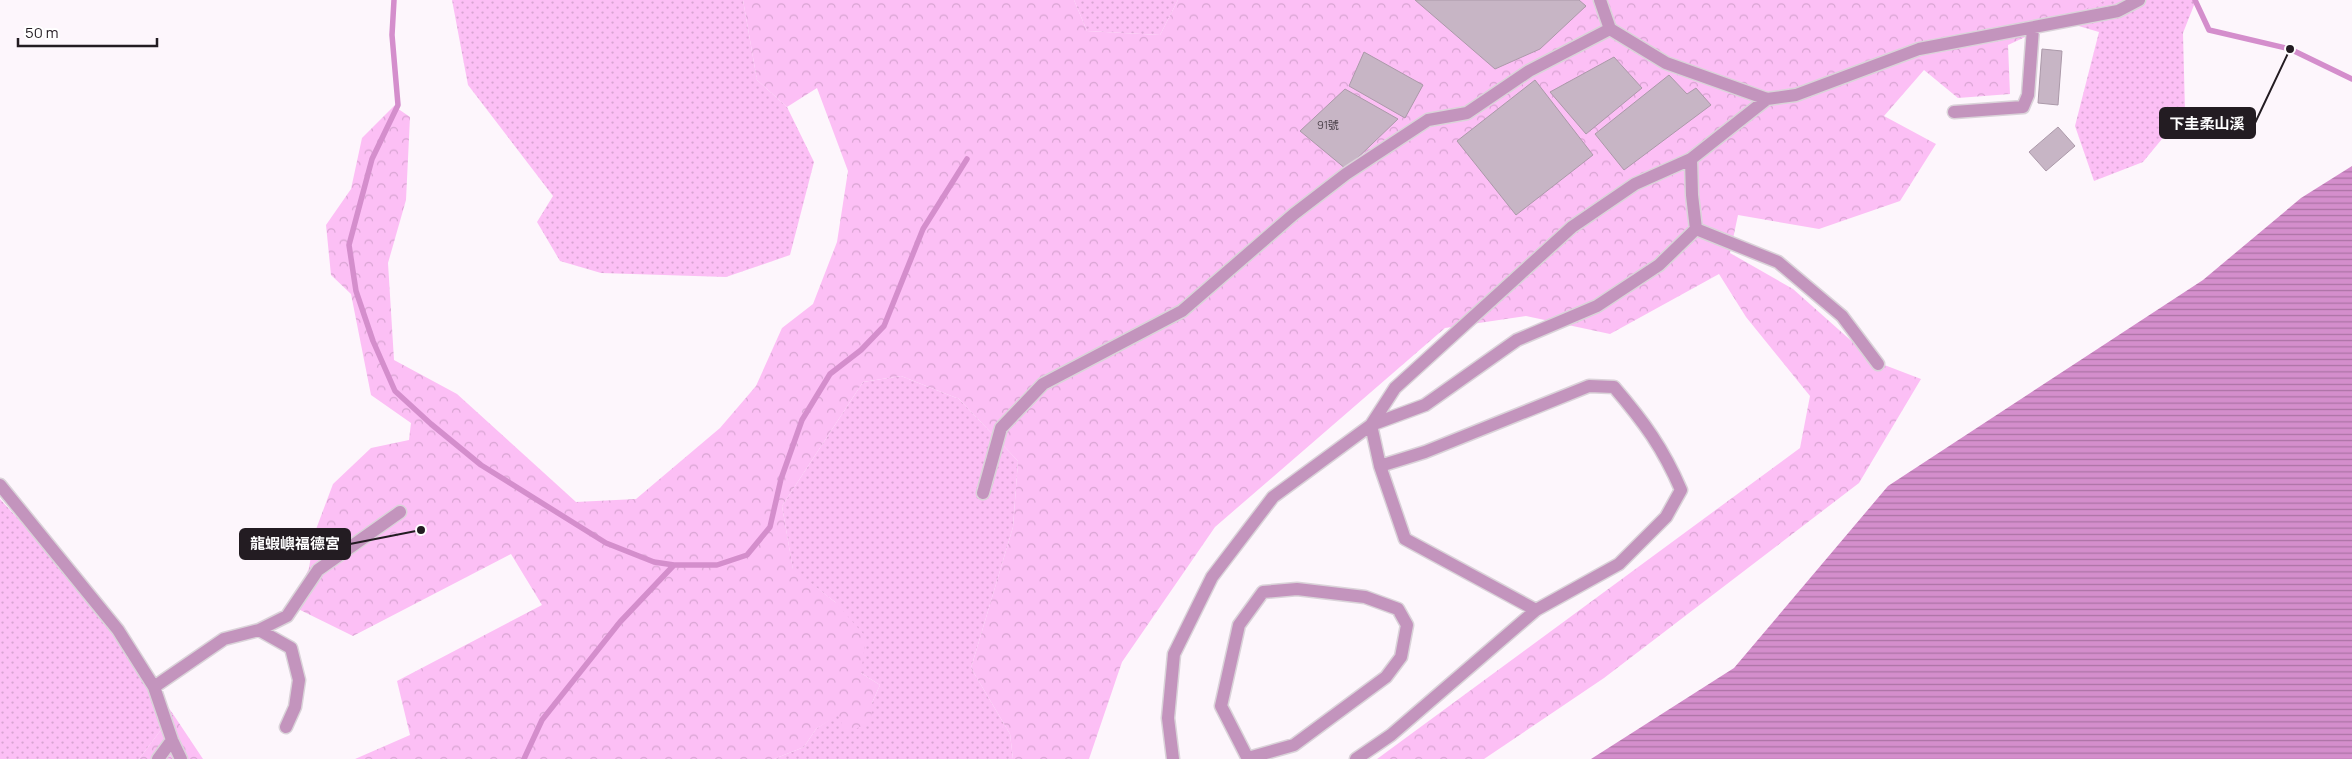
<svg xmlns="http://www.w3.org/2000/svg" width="2352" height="759" font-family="Manrope,'Noto Sans TC',sans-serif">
<defs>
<pattern id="grass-dots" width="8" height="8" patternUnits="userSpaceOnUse" patternTransform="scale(1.25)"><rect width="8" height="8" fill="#fcbff5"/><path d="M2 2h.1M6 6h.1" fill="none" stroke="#d8a4d2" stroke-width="1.8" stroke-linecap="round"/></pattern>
<pattern id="forest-crowns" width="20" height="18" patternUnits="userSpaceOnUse" patternTransform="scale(1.25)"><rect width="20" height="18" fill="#fcbff5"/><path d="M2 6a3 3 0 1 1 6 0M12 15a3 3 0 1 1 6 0" fill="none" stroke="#d8a4d2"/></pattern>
<pattern id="water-rules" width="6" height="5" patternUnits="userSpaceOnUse" patternTransform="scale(1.25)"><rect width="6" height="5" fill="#d48ecc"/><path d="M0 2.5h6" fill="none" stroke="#ac73a5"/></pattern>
</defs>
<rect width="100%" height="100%" fill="#fdf6fc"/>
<path fill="url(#grass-dots)" d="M452 0H743L757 80 787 107 814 162 790 255 726 277 601 273 560 261 537 222 553 196 468 85Z
M1074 0H1178L1160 35 1087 31Z
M2105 0H2196L2183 33 2185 111 2143 162 2094 181 2075 126 2099 32 2058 20Z
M901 376 959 399 1018 461 1013 527 971 668 1010 734 1013 759H774L804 747 816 729 838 714 872 703 880 685 861 673 835 602 793 570 782 506 863 382Z
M0 499 95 603 173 714 139 759H0Z"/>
<path fill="url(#forest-crowns)" d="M743 0H1074L1087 31 1160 35 1178 0H2105L2008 45 2010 94 1958 98 1924 70 1884 116 1936 144 1900 201 1819 229 1738 215 1730 253 1793 289 1874 361 1921 379 1859 483 1604 678 1484 759H1377L1800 448 1810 396 1746 317 1719 274 1610 334 1526 316 1445 328 1215 527 1122 662 1089 759H1013L1010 734 971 668 1013 527 1018 461 959 399 901 376 863 382 782 506 793 569 835 602 866 637 861 673 880 685 872 703 871 722 846 733 838 715 816 729 804 747 774 759H355L410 735 397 681 542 605 511 554 353 636 292 606 309 568 315 532 333 484 371 448 409 440 411 423 371 395 351 294 331 275 326 225 351 189 362 138 394 106 410 117 406 200 388 263 394 360 457 394 576 502 636 499 720 428 756 386 782 328 813 304 837 242 848 171 817 88 787 107 757 80Z
M173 714 203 759H139Z"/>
<path fill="url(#water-rules)" d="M2352 166V759H1591L1734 668 1888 486 2203 280 2301 198Z"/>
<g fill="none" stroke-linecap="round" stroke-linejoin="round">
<path stroke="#d48ecc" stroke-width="5.5" d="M394 0 392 35 398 105 372 159 349 245 356 291 373 341 395 391 431 424 481 465 606 543 654 562 674 565
M2195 0 2209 30 2290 49 2352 79
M524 759 542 720 620 622 674 565H717L747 555 770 527 781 479 802 420 830 374 861 350 884 326 923 229 967 159"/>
</g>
<path fill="#c7b5c5" stroke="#ab99a9" d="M1415 0H1579L1586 6 1540 49 1495 69Z
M2042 49 2062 51 2058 105 2038 103Z
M1364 52 1423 85 1405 118 1349 86Z
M1614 57 1642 88 1586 134 1550 92Z
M1669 75 1687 94 1696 88 1711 105 1624 170 1595 134Z
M1535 80 1593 155 1516 215 1457 141Z
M1345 89 1398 119 1346 169 1300 131Z
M2058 127 2075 146 2046 171 2029 152Z"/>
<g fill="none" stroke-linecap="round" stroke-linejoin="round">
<defs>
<path id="minor" d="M1600 0 1610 29 1666 63 1767 99
M1954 112 2023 107 2028 95 2033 28
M1691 159 1692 195 1696 229 1778 262 1842 316 1878 364
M1380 466 1405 539 1536 610
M0 485 118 630 154 687 172 740 181 759
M983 493 1001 428 1043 384 1182 311 1294 214 1346 174 1428 120 1467 113 1529 71 1610 29
M259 630 291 648 299 680 295 707 286 727
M154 687 224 639 259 630 287 616 318 570 400 512
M1248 758 1294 745 1386 677 1401 657 1407 625 1398 609 1365 597 1297 589 1263 592 1239 625 1221 706 1248 759
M158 759 172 740
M1173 759 1168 718 1174 654 1212 577 1273 497 1371 425 1425 405 1517 340 1597 306 1659 265 1696 229
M1356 759 1391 735 1536 610 1619 564 1666 517 1681 490C1663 448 1644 422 1614 387L1589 386 1425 452 1380 466 1371 425 1395 388 1572 227 1635 184 1691 159 1767 99 1796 95 1919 49 2118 11 2139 0"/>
</defs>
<use href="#minor" stroke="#dad3d9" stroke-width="15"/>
<use href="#minor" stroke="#c394bd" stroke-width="12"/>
</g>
<g text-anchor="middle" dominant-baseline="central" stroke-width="4" stroke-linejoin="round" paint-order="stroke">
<g font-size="11" fill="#4c424b">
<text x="1328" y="124">91號</text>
</g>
</g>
<path fill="none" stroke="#231c22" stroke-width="2" d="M2290 49L2255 123M421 530L350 544"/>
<g fill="#231c22" stroke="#fff" stroke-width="2">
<circle cx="2290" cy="49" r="5"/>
<circle cx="421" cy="530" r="5"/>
</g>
<g fill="#231c22" stroke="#231c22" stroke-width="2">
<rect x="2160" y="108" width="95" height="30" rx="5"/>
<rect x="240" y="529" width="110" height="30" rx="5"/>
</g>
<g font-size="15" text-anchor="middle" font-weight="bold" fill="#fff">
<text x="2207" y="129">下圭柔山溪</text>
<text x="295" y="549">龍蝦嶼福德宮</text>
</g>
<path d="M18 38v8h139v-8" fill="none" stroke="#231c22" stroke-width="2.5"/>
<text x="25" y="38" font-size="15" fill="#231c22" stroke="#ffffff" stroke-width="4" paint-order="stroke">50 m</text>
</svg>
